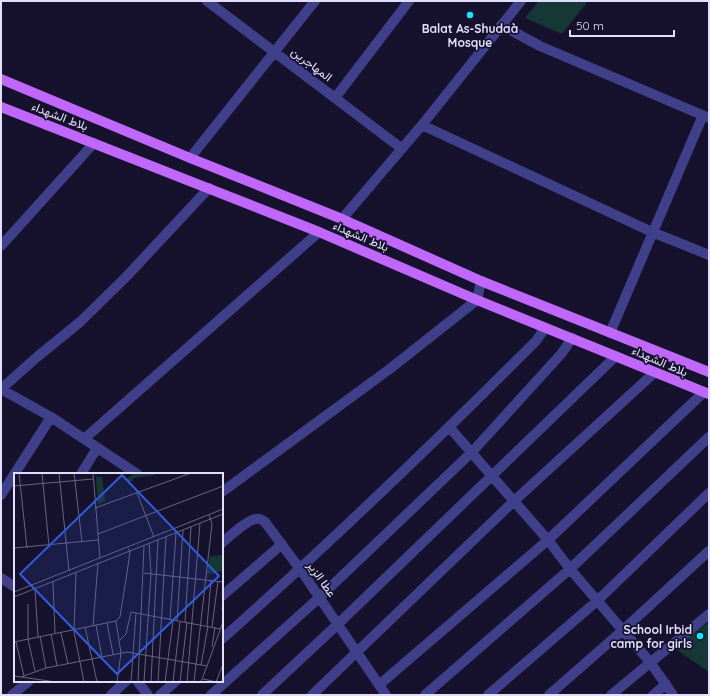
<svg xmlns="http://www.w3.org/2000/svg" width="710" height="696" font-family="Quicksand,Vazirmatn,sans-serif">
<rect width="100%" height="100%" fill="#16122d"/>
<path fill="#153735" d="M539 1H588L562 34 525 18Z
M709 622V672L674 648Z"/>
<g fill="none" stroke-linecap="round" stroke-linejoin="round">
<path stroke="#403f8a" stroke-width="10" d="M207 1 401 148
M501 25 540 46 709 118
M335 98 409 1
M422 125 652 232 709 255
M190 158 315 1
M342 219 422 125 521 1
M1 246 94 143
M610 333 703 115
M1 389 37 357 80 322 126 277 209 188
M1 389 51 417 137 474
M450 428 548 540 570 569 650 662 673 695
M84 439 319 232
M81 474 97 448
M222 492 391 368 477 300 481 281
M1 495 51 417
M222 543C230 536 247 520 256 519 260 518 262 520 265 522L300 569 386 695
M1 578 15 587
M222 596 282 544
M222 639C330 543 434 443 536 341L545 328
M137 681 148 695
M379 685 548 540 704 392
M12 695 29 681
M111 695 126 681
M160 695 176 681
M211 695 320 597 472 452 562 353 572 338
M262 695 338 624 616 356
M312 695 513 502 654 373
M425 695 570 569 709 437
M488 695 597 601 709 493
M549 695 622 631 709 551
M611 695 709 614
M653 695 666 684"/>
<path stroke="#c168fc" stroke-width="10" d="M1 79 190 158 342 219 481 281 709 372
M1 107 319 232 477 300 709 394"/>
</g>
<g fill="#0fe8fa" stroke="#16122d" stroke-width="1.5">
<circle cx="470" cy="15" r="4"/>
<circle cx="700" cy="636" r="4"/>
</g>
<g text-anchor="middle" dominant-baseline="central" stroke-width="3.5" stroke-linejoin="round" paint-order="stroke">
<g font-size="12" font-weight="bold" fill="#e2dffe" stroke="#16122d">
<text x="470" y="28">Balat As-Shudaà<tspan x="470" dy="14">Mosque</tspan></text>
<text x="692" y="629" text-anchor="end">School Irbid<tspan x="692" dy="14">camp for girls</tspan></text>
</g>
<g font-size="12" fill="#e2dffe" stroke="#16122d">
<text transform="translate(312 64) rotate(37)">المهاجرين</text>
<text transform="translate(60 116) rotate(21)">بلاط الشهداء</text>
<text transform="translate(361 236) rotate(23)">بلاط الشهداء</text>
<text transform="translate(660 361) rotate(23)">بلاط الشهداء</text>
<text transform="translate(322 579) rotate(55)">عطا الزير</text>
</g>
</g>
<g transform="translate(14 473)">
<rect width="209" height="209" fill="#16122d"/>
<path d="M118 0H141V2L119 5V8L113 9V5L118 3ZM82 4H88L91 28 84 31ZM209 82V98L193 101 196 83Z" fill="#153735"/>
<path fill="none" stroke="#686481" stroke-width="1" d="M5 0 13 75M28 0 35 73M45 0 55 98M60 0 68 69M79 0 86 85M0 13 79 6M123 20 140 64M81 35 177 0M84 61 209 13M0 75 84 67M62 99 60 159 70 209M130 100 209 109M39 109 41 160M21 116 24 164M0 119 209 36M0 124 209 41M14 131V166L21 198M208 137 209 124M156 147 162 60M163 148 169 57M171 149 177 54M93 150 99 181M82 152 88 184M79 153 84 90M193 153 197 107M71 154 83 209M198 154 204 108M47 160 54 191M37 161 43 193M26 163 32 195M106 167 112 161 117 139 206 156M0 169 102 148M2 169 10 203M198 174 201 154M187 192 194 153M0 203 42 209M7 204 32 195 113 179 193 193 209 149M189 206 203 209M103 209 107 180 102 148 106 144 113 100 116 78 114 75M117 209 122 140M124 209 130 73M130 209 137 101 135 70M137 209 144 67M144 209 152 64M151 209 159 148M159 209 166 149M166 209 173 149M173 209 186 50M180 209 198 51 195 42M187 209 193 193M202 209 209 191"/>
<path fill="#315cdc" fill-opacity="0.15" stroke="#315cdc" stroke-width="2" d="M108 2 205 103 103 201 6 101Z"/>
<rect width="209" height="209" fill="none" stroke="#e2dffe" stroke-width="2"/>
</g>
<rect width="710" height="696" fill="none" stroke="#e2dffe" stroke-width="4"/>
<path d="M570 30v6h104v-6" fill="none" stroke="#e2dffe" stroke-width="2"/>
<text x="576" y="30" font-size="12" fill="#e2dffe" stroke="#16122d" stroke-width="3" paint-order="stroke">50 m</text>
</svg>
